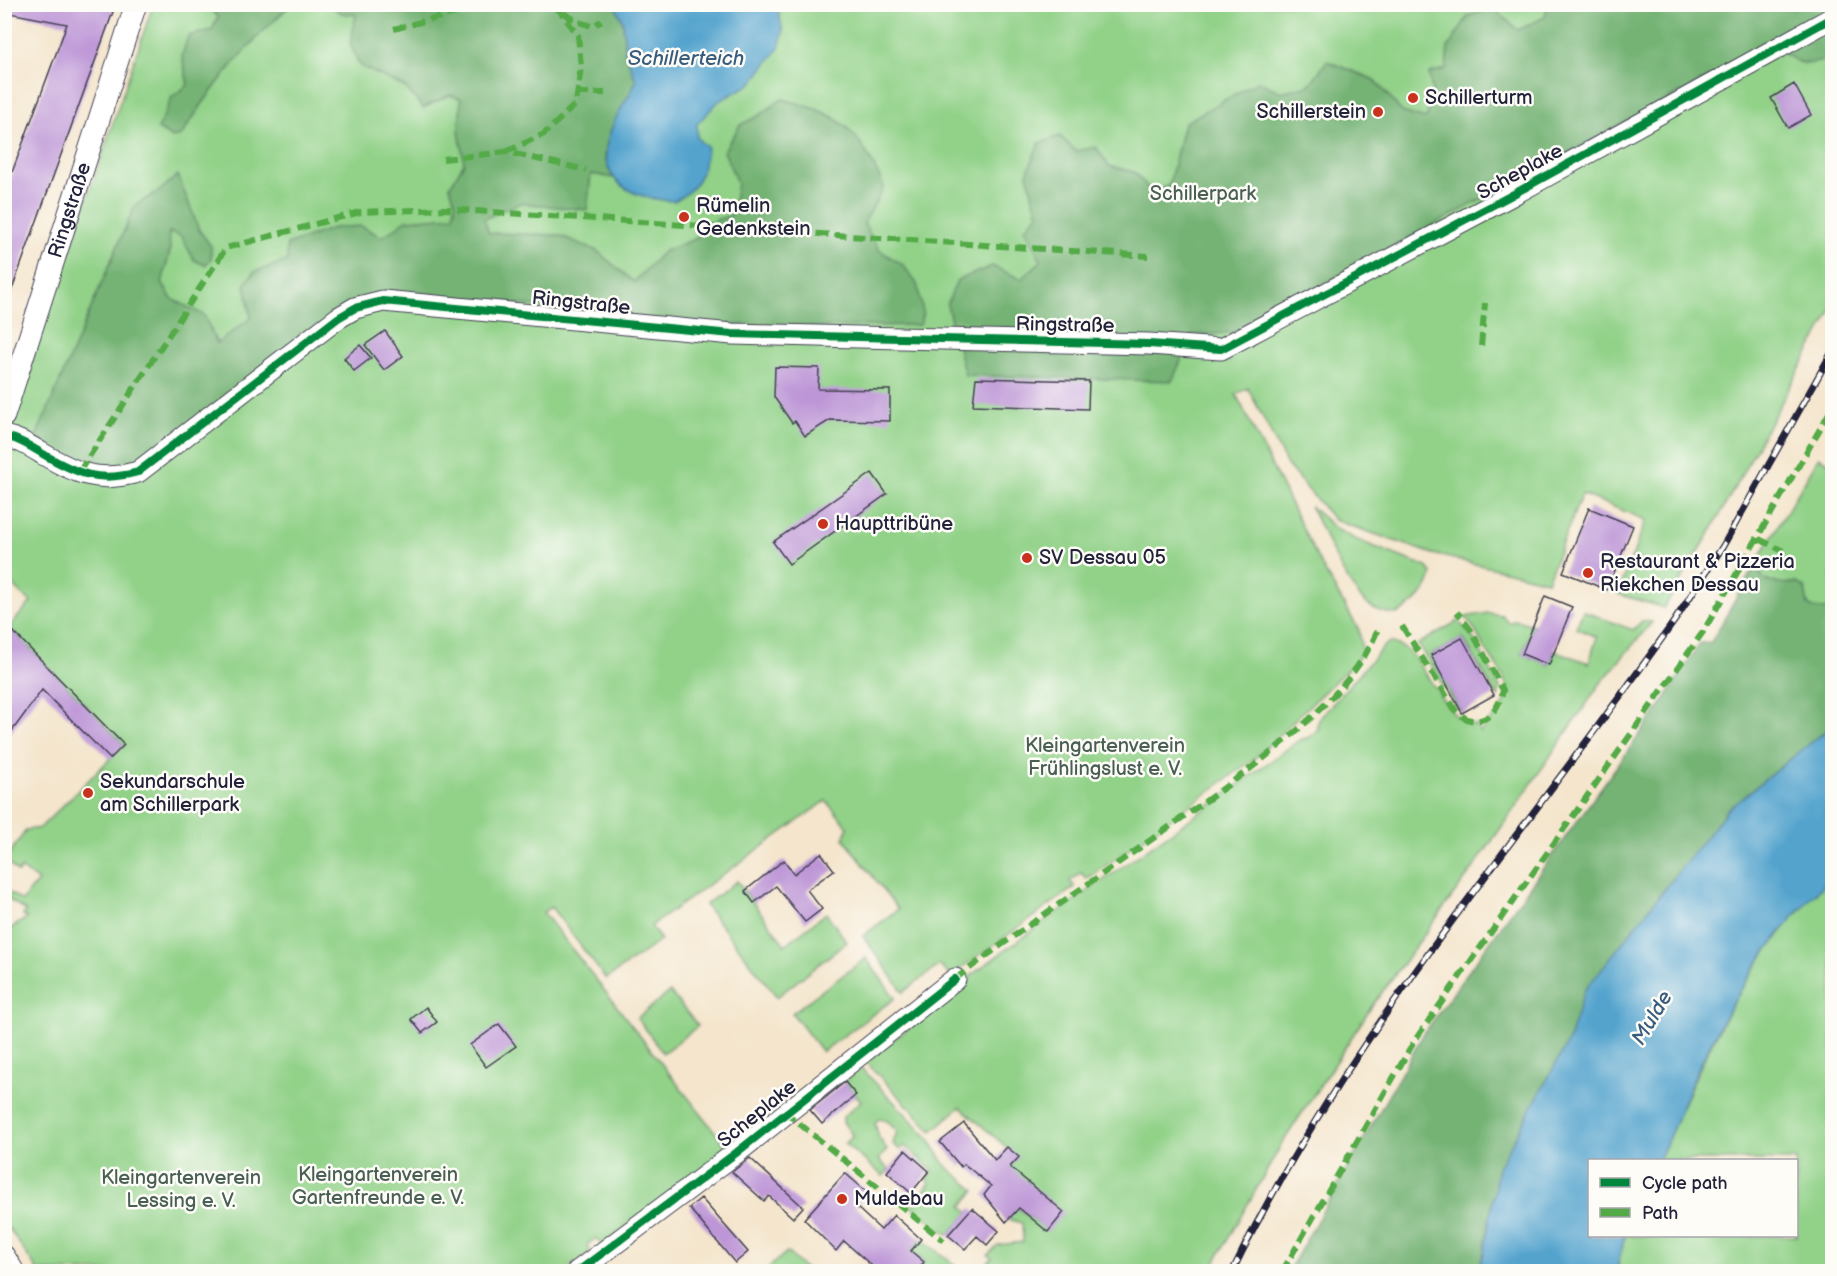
<svg xmlns="http://www.w3.org/2000/svg" width="1837" height="1276" font-family="'Balsamiq Sans',sans-serif">
<rect width="100%" height="100%" fill="#fdfcf7"/>
<filter id="ink" filterUnits="userSpaceOnUse"><feTurbulence type="fractalNoise" baseFrequency=".0167" numOctaves="2"/><feDisplacementMap in="SourceGraphic" scale="12" xChannelSelector="R" yChannelSelector="G"/><feConvolveMatrix kernelMatrix="1 2 1 2 8 2 1 2 1" color-interpolation-filters="sRGB"/></filter>
<filter id="wash" filterUnits="userSpaceOnUse"><feTurbulence type="fractalNoise" baseFrequency=".008" numOctaves="4" result="noise"/><feDisplacementMap in="SourceGraphic" scale="24" xChannelSelector="R" yChannelSelector="G"/><feGaussianBlur stdDeviation="1.35" result="paint"/><feColorMatrix in="noise" values="0 0 0 0 0 0 0 0 0 0 0 0 0 0 0 0 0 1.4 0 .05"/><feComposite in="paint" operator="in"/></filter>
<g filter="url(#wash)">
<rect width="100%" height="100%" fill="#f4e5cc"/>
<path fill="#91d188" stroke="#5a7a62" stroke-width="1.5" d="M153 5H1832V310L1707 538 1664 608 1618 594 1646 520 1582 494 1547 581 1433 554 1334 520 1287 465 1248 388 1236 394 1322 567 1359 630 1362 651 1358 659 1253 760 1087 879 1081 873 1070 881 1075 887 950 976 940 965 903 992 863 936 898 909 844 839 848 827 826 801 651 926 661 940 606 979 551 907 543 912 730 1151 602 1245 596 1238 587 1245 590 1249 588 1254 565 1271H38L5 1223V932L27 918 23 915 26 911 5 897 4 889 22 901 38 881 21 868 18 873 5 860 26 830 40 828 124 745 9 627 31 602 5 579V440Z
M1819 457 1832 464V609H1814L1807 605 1805 589 1797 583 1778 584 1762 578 1758 560Z
M1310 506 1336 529 1357 540 1427 567 1432 573C1430 591 1412 607 1396 614 1386 613 1378 612 1370 606 1348 592 1323 530 1310 506Z
M1583 611 1633 630 1642 621 1652 622 1600 684 1474 867 1374 1003 1283 1142 1210 1271H980L992 1258 988 1255 998 1245 1023 1242 1022 1223 1004 1218 1014 1205 1048 1231 1010 1167 1018 1157 960 1107 932 1131 865 1061 968 984 969 977C1077 895 1191 822 1299 740L1310 737 1319 728 1317 725 1320 718 1384 646 1390 642C1400 645 1408 649 1414 657 1427 672 1455 730 1476 725L1480 732C1514 696 1516 694 1488 653 1479 641 1477 630 1465 617L1488 613 1502 615 1509 623 1516 620 1533 625 1522 654 1549 665 1555 651 1589 663 1597 637 1576 628Z
M1458 621 1472 636 1500 688 1498 698 1463 638 1431 655 1462 713 1455 706 1418 644Z
M1832 878V1260L1829 1271 1616 1272 1625 1236H1796V1160H1659C1703 1058 1747 953 1832 878Z
M737 881 785 945 826 913 847 942 777 997 705 905Z
M866 958 895 998 822 1052 792 1013Z
M670 992 698 1026 663 1053 637 1018Z
M860 1067 926 1135 946 1166 975 1190 962 1206 969 1212 948 1235 912 1207 930 1183 927 1179 933 1171 905 1146 900 1150 893 1144 897 1131 887 1121 880 1118 875 1123 879 1138 887 1149 879 1160 889 1170 883 1176 845 1144 853 1136 843 1122V1117L861 1101 844 1081Z
M921 1239 963 1271H916L924 1262 911 1251Z
M787 1252 807 1271H764Z"/>
<path fill="#74b374" stroke="#4b6a58" stroke-width="1.5" d="M441 4 615 5 623 22 625 50 636 81C626 106 607 128 605 156 605 163 611 172 614 178L591 174 587 210 520 203 484 219 489 233 559 235 597 251 634 282 664 251 695 239 716 220 732 215 737 183 724 151 740 125 760 115 782 99C844 114 858 130 884 187L864 223 879 250 903 265 917 284 923 312 920 325 820 327 701 324 424 294 382 293 131 468 93 470 47 449 36 437 135 205 158 192 178 175 199 230 211 246V259L205 265 194 260 181 236 169 232 170 251 162 283 172 299 204 315 217 343 251 318 245 284 254 272 287 261V245L333 228 361 226 382 237 407 220 454 216 455 202 450 186 464 163 459 130 461 99 450 95 423 108 406 88 360 66 350 44 356 15 341 13 330 5H416L419 13 441 8Z
M208 5H291C249 42 211 88 181 136L172 138 158 129 172 97 188 85 182 56 188 36 212 30 218 17Z
M1547 5H1832V56C1806 71 1793 62 1773 43L1232 333 1192 335 1172 381 965 375 947 305 957 280 992 266 1021 279 1041 261 1025 228 1038 215 1027 174 1039 143 1060 136 1076 151 1096 147 1109 166 1134 172 1153 193 1169 185 1184 123 1258 81 1281 92 1309 85 1327 61 1375 80 1402 112 1426 119 1433 96 1429 73 1446 69 1448 48 1468 16 1493 8 1518 30 1545 17Z
M1758 560 1762 578 1778 584 1797 583 1805 589 1808 605 1815 609H1832V726L1728 809 1585 991 1569 1040 1498 1168 1484 1253 1478 1271 1288 1272 1424 1033 1661 705 1700 643 1711 642Z"/>
<path fill="#53a3cd" stroke="#3a6284" stroke-width="1.5" d="M615 5H777L783 32 779 48 751 84 719 101 697 124V138L707 147C704 172 699 189 674 201 624 198 590 176 614 122 620 108 630 96 636 81L625 50 623 22Z
M1832 726V878C1775 928 1734 994 1701 1063 1685 1095 1674 1129 1659 1160H1590V1236H1625L1616 1271H1478L1484 1253 1498 1168 1569 1040 1584 991 1728 809Z"/>
<g id="blocks">
<path fill="#bd96d7" d="M5 4H105L114 9 7 303 4 194 67 24 4 12Z
M1794 84 1811 115 1788 128 1771 98Z
M385 331 403 356 384 370 365 345Z
M360 345 371 358 354 371 344 358Z
M775 367 819 368 818 389 890 390V421L830 420 805 436 795 421 792 423 774 397Z
M976 378 1089 381 1088 409 973 405Z
M872 473 887 494 789 564 773 542Z
M1589 508 1633 526 1607 590 1563 572Z
M1545 596 1572 607 1549 665 1522 654Z
M4 622 124 745 110 759 42 690 4 742Z
M1462 638 1494 695 1462 713 1431 655Z
M821 853 834 870 807 890 822 909 805 922 776 886 754 903 745 891 784 860 794 874Z
M426 1007 437 1022 422 1033 411 1019Z
M499 1024 516 1046 486 1067 470 1045Z
M845 1082 856 1095 822 1124 810 1110Z
M964 1123 995 1160 1007 1147 1019 1157 1010 1167 1064 1212 1048 1232 1019 1208 1006 1222 984 1195 991 1186 964 1164 961 1167 940 1142Z
M905 1150 929 1171 911 1193 887 1172Z
M750 1158 803 1207 793 1218 769 1196 764 1201 732 1172Z
M845 1173 867 1192 855 1206 881 1230 894 1215 921 1239 911 1251 924 1262 916 1272H879L844 1241 836 1251 804 1219Z
M701 1198 748 1252 735 1263 689 1208Z
M972 1208 999 1231 987 1245 977 1236 965 1249 948 1235Z"/>
</g>
</g>
<g filter="url(#ink)">
<use href="#blocks" fill-opacity="0" stroke="#423f51" stroke-width="1.5"/>
<g fill="none" stroke-linecap="round" stroke-linejoin="round">
<defs>
<g id="street">
<path id="s1" d="M4 416 136 4"/>
<path d="M4 436C19 439 30 446 43 454 77 474 99 483 138 472L338 318 355 308 383 301 732 334 1149 344 1221 349 1510 196 1832 18"/>
<path d="M4 1256 14 1272"/>
<path d="M577 1272 736 1153 955 979"/>
</g>
</defs>
<use href="#street" stroke="#423f51" stroke-width="23"/>
<use href="#street" stroke="#fff" stroke-width="21"/>
<defs>
<path id="rail" d="M1232 1272C1347 1034 1525 834 1675 620L1723 546 1832 352"/>
</defs>
<use href="#rail" stroke="#22223b" stroke-width="7"/>
<use href="#rail" stroke="#fdfcf7" stroke-width="4.5" stroke-dasharray="14" stroke-linecap="butt"/>
<path stroke="#53aa46" stroke-width="6" stroke-dasharray="12 6" stroke-linecap="butt" d="M548 4 579 22 592 26 602 21
M394 29 459 12 503 4
M577 93H605
M506 152 544 134 576 104 581 66 578 35 559 10
M443 159 506 152 586 170
M1481 346 1485 303
M79 472 226 248 360 212 447 209 1148 256
M1759 539 1783 551
M1402 626 1456 711C1477 732 1498 716 1503 690L1471 630 1457 612
M955 979C1023 928 1093 881 1162 832 1229 784 1349 706 1378 629
M785 1112 944 1241
M1282 1272 1415 1040 1703 632 1832 408"/>
<defs>
<path id="cycleway" d="M4 436C19 439 30 446 43 454 77 474 99 483 138 472L338 318 355 308 383 301 732 334 1149 344 1221 349 1510 196 1832 18
M577 1272 736 1153 955 979"/>
</defs>
<use href="#cycleway" stroke="#fdfcf7" stroke-width="11"/>
<use href="#cycleway" stroke="#00873e" stroke-width="8"/>
</g>
</g>
<g fill="#c8321e" stroke="#fdfcf7" stroke-width="2">
<circle cx="1413" cy="98" r="6"/>
<circle cx="1378" cy="112" r="6"/>
<circle cx="684" cy="217" r="6"/>
<circle cx="823" cy="524" r="6"/>
<circle cx="1027" cy="558" r="6"/>
<circle cx="1588" cy="573" r="6"/>
<circle cx="88" cy="793" r="6"/>
<circle cx="842" cy="1199" r="6"/>
</g>
<g text-anchor="middle" dominant-baseline="central" stroke-width="5" stroke-linejoin="round" paint-order="stroke">
<g font-size="20" fill="#22223b" stroke="#fdfcf7" text-anchor="start">
<text x="1425" y="98">Schillerturm</text>
<text x="1366" y="112" text-anchor="end">Schillerstein</text>
<text x="696" y="206">Rümelin<tspan x="696" dy="23">Gedenkstein</tspan></text>
<text x="835" y="524">Haupttribüne</text>
<text x="1039" y="558">SV Dessau 05</text>
<text x="1600" y="562">Restaurant &amp; Pizzeria<tspan x="1600" dy="23">Riekchen Dessau</tspan></text>
<text x="100" y="782">Sekundarschule<tspan x="100" dy="23">am Schillerpark</tspan></text>
<text x="854" y="1199">Muldebau</text>
</g>
<g font-size="20" fill="#22223b" stroke="#fdfcf7">
<text transform="translate(1520 172) rotate(-29)">Scheplake</text>
<text stroke="none"><textPath href="#s1" startOffset="216">Ringstraße</textPath></text>
<text transform="translate(581 303) rotate(6)">Ringstraße</text>
<text transform="translate(1065 325) rotate(1)">Ringstraße</text>
<text transform="translate(757 1114) rotate(-39)">Scheplake</text>
</g>
<g font-size="20" fill="#495f56" stroke="#fdfcf7">
<text x="1203" y="194">Schillerpark</text>
<text x="1105" y="746">Kleingartenverein<tspan x="1105" dy="23">Frühlingslust e. V.</tspan></text>
<text x="378" y="1175">Kleingartenverein<tspan x="378" dy="23">Gartenfreunde e. V.</tspan></text>
<text x="181" y="1178">Kleingartenverein<tspan x="181" dy="23">Lessing e. V.</tspan></text>
</g>
<g font-size="21" font-style="italic" fill="#385c7d" stroke="#fdfcf7">
<text x="686" y="58">Schillerteich</text>
<text transform="translate(1652 1018) rotate(-59)">Mulde</text>
</g>
</g>
<rect width="1837" height="1276" fill="none" stroke="#fdfcf7" stroke-width="24"/>
<rect x="1588" y="1159" width="210" height="78" fill="#fdfcf7" stroke="#a5a5ac" stroke-width="1.5"/>
<rect x="1600" y="1178" width="30" height="9" fill="#00873e" stroke="#a5a5ac" stroke-width="1.5"/>
<text x="1642" y="1189" font-size="18" fill="#22223b">Cycle path</text>
<rect x="1600" y="1208" width="30" height="9" fill="#53aa46" stroke="#a5a5ac" stroke-width="1.5"/>
<text x="1642" y="1219" font-size="18" fill="#22223b">Path</text>
</svg>
